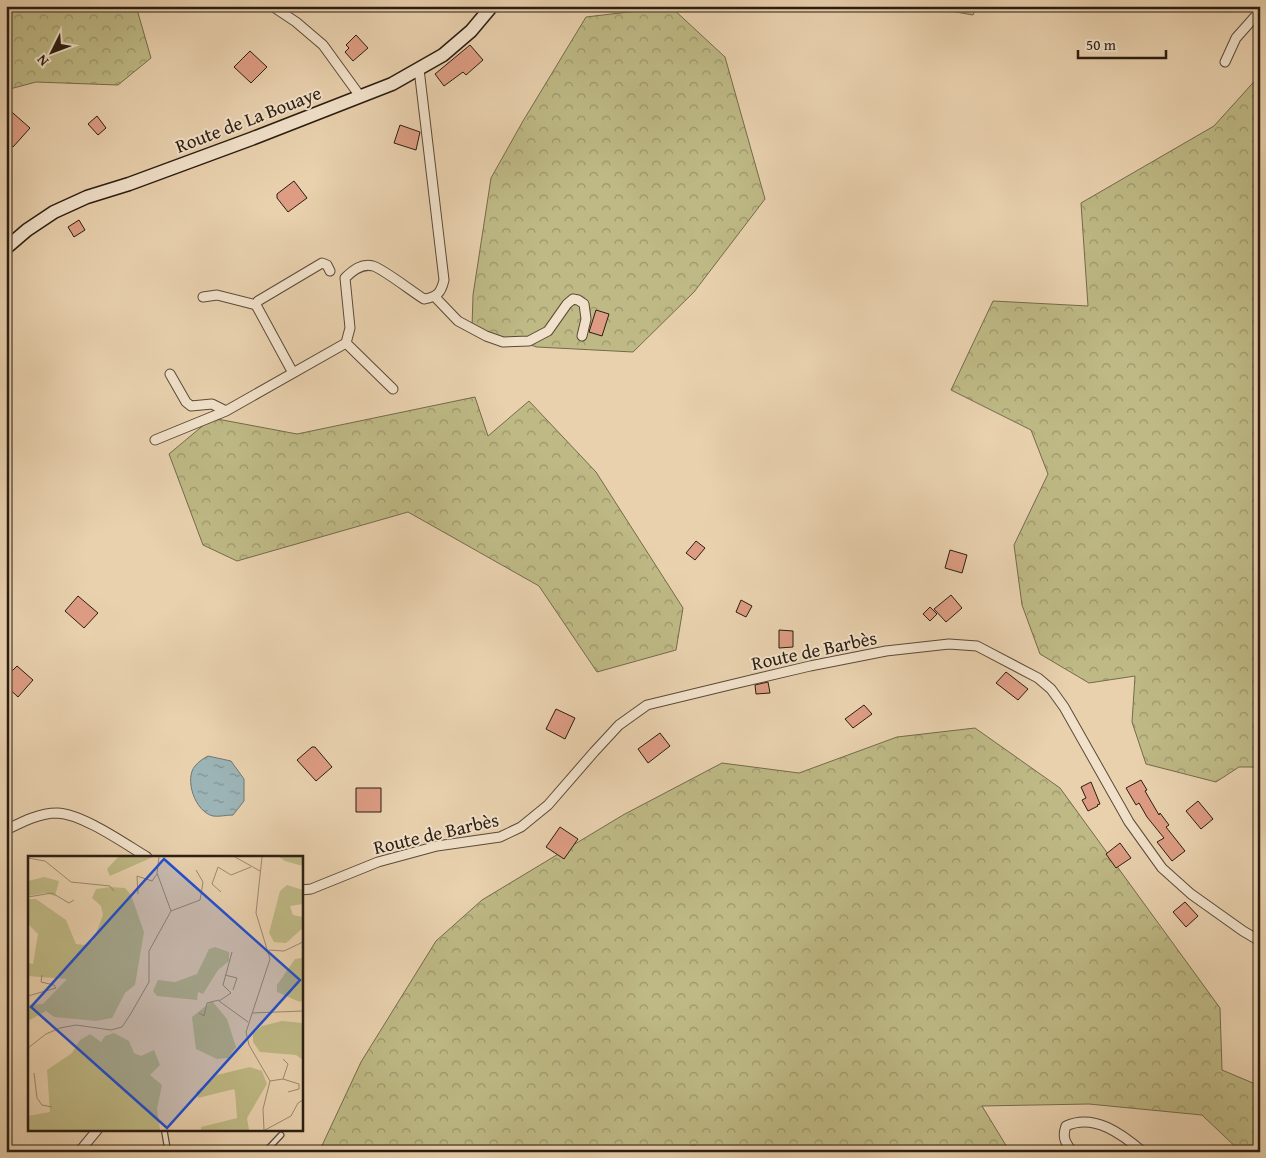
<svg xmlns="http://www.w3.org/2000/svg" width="1266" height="1158" font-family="'Gentium Book Plus',serif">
<defs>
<pattern id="forest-crowns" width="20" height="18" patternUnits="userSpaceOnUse" patternTransform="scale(1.25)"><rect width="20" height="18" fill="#beb985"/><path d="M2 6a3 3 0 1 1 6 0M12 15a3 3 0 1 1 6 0" fill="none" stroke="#9b966b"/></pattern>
<pattern id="water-ripples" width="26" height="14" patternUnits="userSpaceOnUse" patternTransform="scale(1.25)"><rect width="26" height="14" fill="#9cb4b6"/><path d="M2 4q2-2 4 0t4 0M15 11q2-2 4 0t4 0" fill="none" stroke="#7f9293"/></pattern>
</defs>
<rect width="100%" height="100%" fill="#e9d1ae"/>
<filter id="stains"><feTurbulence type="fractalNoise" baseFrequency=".004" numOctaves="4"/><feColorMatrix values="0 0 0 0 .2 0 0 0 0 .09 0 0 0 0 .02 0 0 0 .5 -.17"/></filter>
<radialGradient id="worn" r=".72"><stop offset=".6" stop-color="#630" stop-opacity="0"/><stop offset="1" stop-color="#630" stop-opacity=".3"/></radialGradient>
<path fill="url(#forest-crowns)" stroke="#746b4b" d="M6 6H136L151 58 118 85 36 82 6 90Z
M921 6H977L973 15Z
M671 7 725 57 765 199 694 292 633 352 537 347 472 328 473 295 491 178 523 121 586 17Z
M1260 75V767H1239L1216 782 1146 764 1132 722 1135 676 1089 683 1040 654 1022 605 1014 545 1048 474 1031 430 951 390 993 301 1088 306 1081 203 1214 126Z
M475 397 488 436 529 401 596 472 683 608 676 650 597 672 539 586 408 512 237 561 203 545 169 454 212 418 297 434Z
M975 728 1060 788 1220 1008 1222 1070 1260 1086V1152H1241L1202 1115 1089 1104 982 1106 1010 1152H709L694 1145 673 1152H319L361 1062 436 941 482 900 623 815 722 763 799 773 897 737Z"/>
<path fill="url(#water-ripples)" stroke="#6f7874" d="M208 756 231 761 244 779V801L233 815C226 815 219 817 213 816 195 812 184 779 195 766 198 762 204 758 208 756Z"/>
<path fill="#dd9c83" stroke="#2b1d11" d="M356 35 368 48 353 61 345 52 349 48 346 45Z
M470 45 483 60 466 75 463 72 444 86 435 74Z
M250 51 267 67 251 83 234 67Z
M6 107 30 128 13 147 6 141Z
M97 116 106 128 98 135 88 124Z
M400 125 420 132 416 150 394 143Z
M294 181 307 198 288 212 277 198V194Z
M79 220 85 230 74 237 68 227Z
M596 310 609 314 602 336 589 332Z
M696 541 705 548 695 560 686 553Z
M950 550 967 555 962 573 945 568Z
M951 595 962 608 946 622 934 609Z
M78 596 98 613 84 628 65 611Z
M741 600 752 606 746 617 736 612Z
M930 607 937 614 930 621 923 614Z
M779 630 793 631V647L779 648Z
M17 666 33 680 18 697 6 686V677Z
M1006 672 1028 689 1018 700 996 683Z
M768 682 770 693 756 694 755 685Z
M864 705 872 714 853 728 845 719Z
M556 709 575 718 565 739 546 729Z
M660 733 670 746 648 763 638 749Z
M312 747H315L332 767 316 781 297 760Z
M1141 780 1147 790 1145 791 1159 815 1160 813 1169 825 1166 827 1185 851 1172 861 1157 842 1164 838 1147 817 1139 803 1136 805 1126 788Z
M1091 782 1100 804 1097 805 1098 806 1088 811 1082 800 1086 798 1081 787Z
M356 788H381V812H356Z
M1198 801 1213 819 1201 829 1186 811Z
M560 827 578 839 564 859 546 847Z
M1120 843 1131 858 1116 868 1106 854Z
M1185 902 1198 916 1186 927 1173 912Z"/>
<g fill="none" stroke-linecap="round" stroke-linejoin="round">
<defs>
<path id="service" d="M164 1129 168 1152
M265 1152 281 1135"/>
<path id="minor" d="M272 6 296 22 323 45 360 96
M1225 62 1236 38 1260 11
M203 297 217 295 256 305
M435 297 458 321 486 336 503 342 529 341 548 331 567 304 573 299 578 300 584 304 586 319 582 336
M346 343 393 389
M293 373 256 305 258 301 322 263 327 265 330 271
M170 374 186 402 191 406 212 404 226 411
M155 440 226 411 346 343 350 328 345 278C353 270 362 263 373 266 382 268 414 293 424 299 437 297 441 293 444 280L419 69
M6 830C22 822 39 813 57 813 83 814 125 844 147 857
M301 890 311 889 378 862 437 846 500 837 521 827 548 805 594 752 619 725 647 705 734 684 810 666 886 651 949 644 977 646 1038 678 1051 689 1064 707 1129 822 1162 868 1191 894 1243 931 1260 941
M79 1152 98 1129
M1072 1152C1065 1142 1062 1137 1066 1126 1094 1113 1122 1134 1143 1152"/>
<path id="secondary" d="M6 248 27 230 54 212 87 197 129 184 251 139 392 84 443 55 471 31 492 6"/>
</defs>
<use href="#service" stroke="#5a4a38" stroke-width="7"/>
<use href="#minor" stroke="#5a4a38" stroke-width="11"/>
<use href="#secondary" stroke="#2b1d11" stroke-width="15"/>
<use href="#service" stroke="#f1e1ca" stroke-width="4.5"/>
<use href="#minor" stroke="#f1e1ca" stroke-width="9"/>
<use href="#secondary" stroke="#f1e1ca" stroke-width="12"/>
</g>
<g text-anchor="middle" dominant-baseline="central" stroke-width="4" stroke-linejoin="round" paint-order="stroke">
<g font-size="19" fill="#2b1d11" stroke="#f1e1ca">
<text transform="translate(248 119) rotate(-21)">Route de La Bouaye</text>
<text transform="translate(814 650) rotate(-12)">Route de Barbès</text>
<text transform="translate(436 833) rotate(-13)">Route de Barbès</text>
</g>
</g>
<g transform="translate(28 856)">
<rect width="275" height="275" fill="#e9d1ae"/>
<path d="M90 1H125L82 20 79 13ZM251 1H275V10L257 5ZM16 21 31 25 27 40 17 37 0 40V25ZM259 29 275 34V48L262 50 265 59 275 61V72L258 87 246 86 241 77 252 35ZM82 31 97 32 103 39 116 76 107 129 97 137 84 162 68 165 26 161 18 155 0 165V149L15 148 39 123 0 120V107L5 108 10 78 0 68V43H8L38 64 48 88 56 89 65 85 75 59 73 50 64 42 68 33ZM187 91 201 96V105L190 114 175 138 170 136 169 144 129 140 125 135 130 124 147 126 169 118 181 93ZM275 102V144L272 146 249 136V129L267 103ZM184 145 199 163 208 191 200 202 189 203 168 193 164 161ZM254 165 275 167V204L268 199 232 196 225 186V178L234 170ZM86 177 101 185 106 197 113 200 126 194 132 209 122 219 134 229 129 253 132 274H0V260L22 256 19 214 44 197 52 184 62 178 73 186 77 180ZM222 211 234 215 239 228 219 262 221 274H173V271L209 262 207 236 206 233 170 242 168 236 189 219Z" fill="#beb985"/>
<path fill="none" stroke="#9d896f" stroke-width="1" d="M207 1 232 15M234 1 228 57 242 103 218 176 221 189 242 225 235 253 236 274M0 2 17 5 43 26 82 30 86 35M193 36 184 28 190 11 203 19 223 11M110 38 109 20 124 25 129 18M0 41 24 37 41 47 46 44M143 55 172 44 175 26 168 14M241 94 256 95 275 86M204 96 195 129 203 137 191 145 220 166M197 119 209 122 205 134M0 140 28 132 26 129 13 126 14 119M171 157 176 160 179 147 191 144M224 157 275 155M0 192 18 178 32 172 48 169 83 174 94 171 102 159 121 126V95L143 55 129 17 131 1M255 203 260 208 255 223M6 217 9 242 14 249 24 251M242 225 255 223 271 228V233L260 236M237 274 263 260 270 247 275 244"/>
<path fill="#1d4ed8" fill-opacity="0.15" stroke="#1d4ed8" stroke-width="2.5" d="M136 3 272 124 139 272 3 151Z"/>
<rect width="275" height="275" fill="none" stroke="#2b1d11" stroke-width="2.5"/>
</g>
<rect width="1266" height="1158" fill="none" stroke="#e9d1ae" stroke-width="25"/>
<rect x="8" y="8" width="1251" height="1143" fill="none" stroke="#2b1d11" stroke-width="2.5"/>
<rect x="12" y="12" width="1241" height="1133" fill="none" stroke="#2b1d11"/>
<g transform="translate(52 52) rotate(228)" stroke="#f1e1ca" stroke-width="4" paint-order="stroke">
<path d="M0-4L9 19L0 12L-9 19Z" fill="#2b1d11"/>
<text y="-8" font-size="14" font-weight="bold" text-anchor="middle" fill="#2b1d11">N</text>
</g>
<path d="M1078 50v8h88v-8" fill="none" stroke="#2b1d11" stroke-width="2.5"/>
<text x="1086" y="50" font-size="15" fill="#2b1d11" stroke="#f1e1ca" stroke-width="4" paint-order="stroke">50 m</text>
<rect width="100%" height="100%" filter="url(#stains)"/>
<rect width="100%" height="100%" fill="url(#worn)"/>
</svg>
